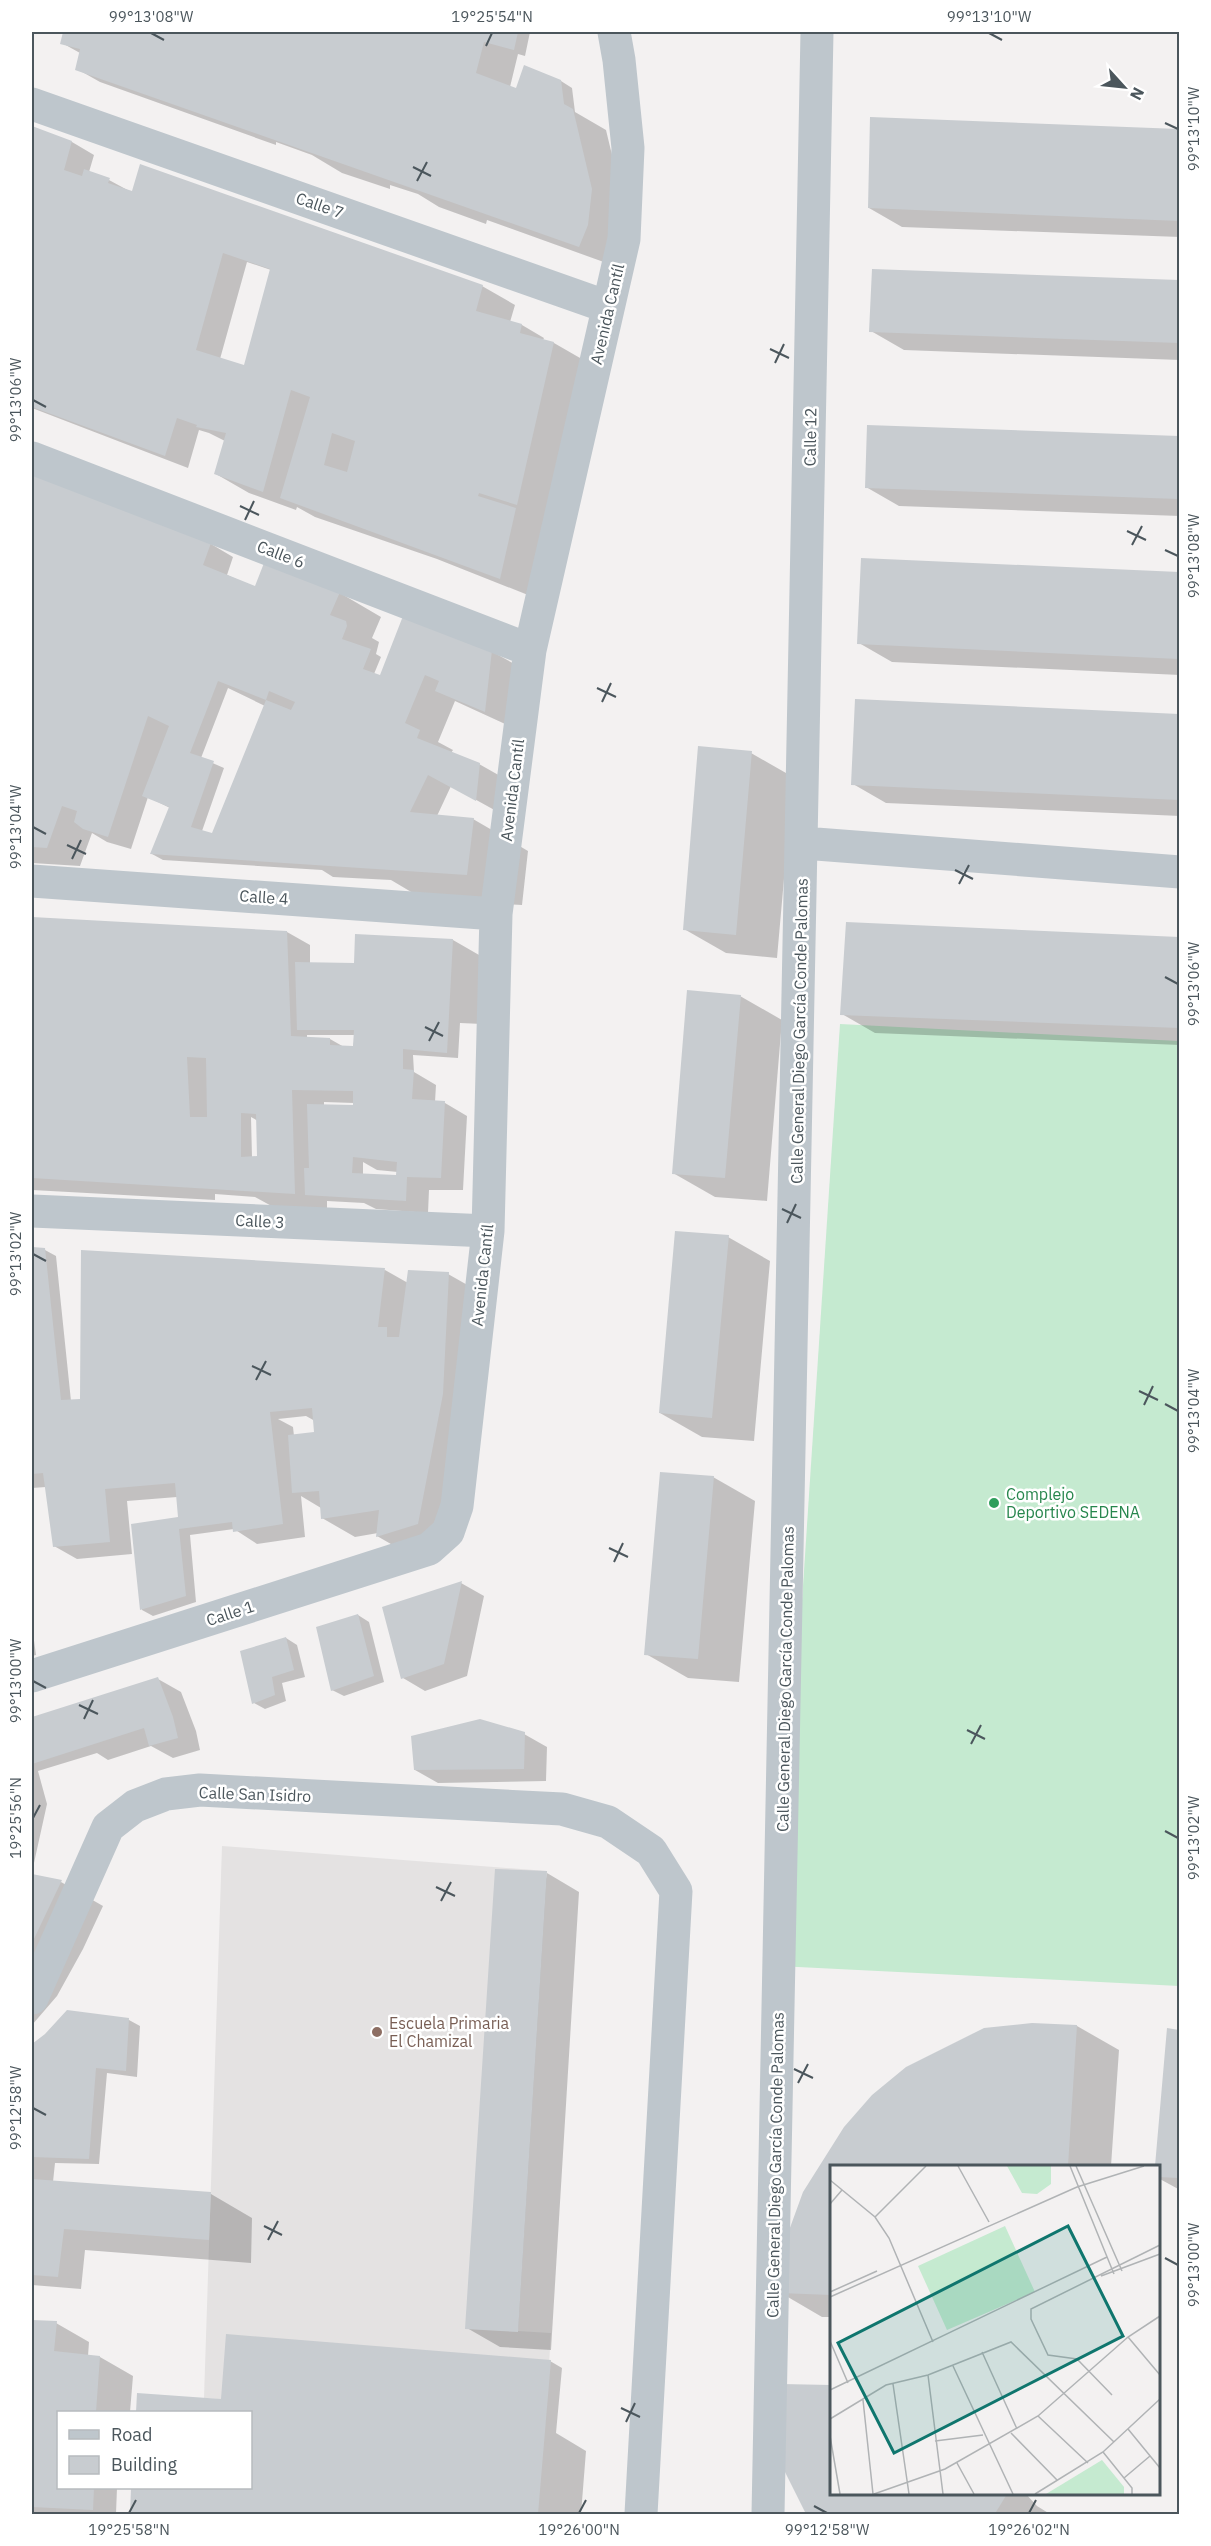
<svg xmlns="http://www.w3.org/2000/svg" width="1211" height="2546" font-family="'IBM Plex Sans',sans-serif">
<rect width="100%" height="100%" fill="#f3f1f1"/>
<path fill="#e4e2e2" d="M222 1846 547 1871 518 2331 551 2333 545 2425 204 2398Z"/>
<path fill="#c5ead0" d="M840 1024 1179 1041V1986L778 1966Z"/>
<path fill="#0003" fill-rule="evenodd" d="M65 32H530L525 56 518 54 510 87 517 89 561 81 572 88 575 112 606 130 625 209 612 265 487 220 486 224 439 207 418 194 390 185V189L342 173 312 155 276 142V145L100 82 77 69 80 53 62 43Z
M872 119 1180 130V237L902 227 869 208Z
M32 128 72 142 94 155 89 172 109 180 133 193 482 286 515 305 510 322 522 325 544 338 543 340 554 343 587 362 533 597 437 559 315 517 297 507 296 510 249 493 216 474 225 441 209 433 199 430 188 468 32 408ZM247 262 271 270 245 367 220 359Z
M874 271 1180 281V360L904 350 871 331Z
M868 426 1180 437V516L899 506 866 487Z
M32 476 211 544 233 557 227 575 256 588 340 593 381 617 372 638 379 642 376 654 381 657 374 674 381 677 491 651 525 670 518 730 455 701 438 742 453 750 451 753 479 764 502 777 498 812 451 786 437 816 473 819 528 851 522 905 423 899 391 880 333 877 322 870 163 860 152 854 170 808 148 797 131 849 107 842 92 833 80 866 32 863ZM228 688 265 706 213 835 202 831 224 768 201 758Z
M863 560 1180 574V675L892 662 859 643Z
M857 700 1180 715V816L886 803 853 784Z
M751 753 793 777 777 958 726 953 684 929Z
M32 919 287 932 310 945V964L354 965 453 940 486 959 482 1024 460 1023 458 1058 413 1055 414 1072 436 1085 435 1102 445 1103 467 1116 463 1190H429L428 1213 376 1209 364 1203 327 1201V1212L277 1209 255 1197 215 1194V1200L32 1190ZM307 1035H355L353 1048 344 1047 330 1039 307 1038ZM324 1102 354 1103V1107L324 1106ZM251 1117 258 1121 259 1157H252ZM363 1162 377 1170 398 1172V1177L363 1175Z
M848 923 1180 938V1045L875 1033 842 1014Z
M740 996 782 1020 767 1201 715 1197 673 1173Z
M728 1237 770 1261 754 1441 702 1437 660 1413Z
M32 1249 45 1250 56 1256 71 1401 79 1400 385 1270 408 1283 448 1274 471 1287 451 1542 410 1555 377 1536 378 1533 355 1537 322 1518 321 1508 301 1496 305 1537 257 1544 234 1529 190 1535 196 1602 153 1616 142 1610 133 1526 180 1519 177 1497 127 1501 132 1554 77 1559 54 1546 46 1487 32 1488ZM306 1416 315 1421 316 1435 294 1436 293 1427 278 1419Z
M713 1477 755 1501 739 1682 688 1678 646 1654Z
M461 1583 484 1596 467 1676 425 1691 403 1678Z
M358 1615 369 1622 384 1682 344 1696 332 1690Z
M32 1626 36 1655 32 1656Z
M286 1638 297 1645 305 1677 282 1683 286 1701 265 1709 254 1703Z
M158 1679 181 1692 196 1731 200 1750 173 1758 151 1746 108 1760 97 1753 38 1771 47 1804 32 1872V1719Z
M524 1734 547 1747 546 1781 438 1783 415 1770Z
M547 1873 579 1892 551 2350 500 2347 467 2328Z
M32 1875 61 1882 103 1906 83 1949 57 1996 32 2025Z
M129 2020 140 2026 137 2077 107 2073 99 2164 55 2163 53 2182 211 2194 252 2218 251 2263 85 2250 81 2289 32 2285 34 2156H32V2045L47 2035Z
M1032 2025 1077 2026 1119 2050 1111 2166H832V2317H822L781 2293 846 2128Z
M1169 2029 1180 2032V2190L1158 2178 1157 2166Z
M32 2321 56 2323 89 2342 88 2356 100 2357 133 2376 130 2412H58V2488H117L116 2514H32Z
M550 2361 562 2368 556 2433 586 2451 581 2514H131L133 2488H250V2412H137L139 2394 222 2401Z
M782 2386 832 2387V2494H1026L1037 2506 1050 2514H808L785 2468Z"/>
<path fill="#c8ccd0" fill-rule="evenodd" d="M63 32H518L514 50 484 42 476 73 516 88 524 65 561 80 564 104 573 109 592 189 588 225 579 247 75 70 80 49 60 44Z
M870 117 1179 129V221L868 208Z
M32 126 72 141 64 170 82 176 84 169 110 178 108 183 132 191 140 164 483 285 476 311 522 324 520 333 554 342 517 505 479 493 478 496 516 508 500 579 280 498 310 397 291 390 263 492 214 474 226 433 196 427 197 425 177 418 165 456 32 407ZM223 253 270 269 244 365 196 350ZM332 433 355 441 347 472 324 465Z
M872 269 1179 280V343L869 332Z
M867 425 1179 436V499L865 488Z
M32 474 211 543 203 565 255 586 264 563 340 592 330 615 346 621 347 626 342 639 371 649 363 669 380 675 403 616 492 650 485 712 435 691 439 681 425 675 405 723 420 730 417 738 480 763 476 801 428 775 410 812 474 818 467 875 150 854 169 807 142 796 169 726 148 716 108 837 83 829 74 822 77 811 62 806 47 848 32 847ZM218 681 266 700 269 691 295 702 291 710 266 700 212 833 191 827 214 761 190 753Z
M861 558 1179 572V659L857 644Z
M855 699 1179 714V800L851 785Z
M698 746 752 751 736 935 683 930Z
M32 917 287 931 291 1036 330 1038V1045L353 1046 354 1030H297L295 962 354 963 355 934 453 939 447 1053 403 1049V1069L414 1070 412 1099 445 1101 441 1178 407 1177 406 1201 305 1195 304 1168H309L307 1104 353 1105V1091L292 1090 295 1194 32 1178ZM187 1057 206 1058 207 1117H190ZM241 1113 256 1114 257 1156 241 1157ZM353 1157 397 1162 396 1175 352 1173Z
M846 922 1179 937V1028L840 1015Z
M687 990 741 995 725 1178 672 1174Z
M675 1231 729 1235 712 1418 659 1413Z
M32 1247 45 1248 61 1400 80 1399 81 1250 385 1268 378 1327H387V1337H399L408 1270 449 1272 443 1394 418 1524 376 1537 379 1510 321 1519 319 1491 292 1493 288 1435 314 1432 312 1408 270 1412 283 1524 233 1532 232 1522 179 1529 186 1596 140 1610 131 1524 178 1517 175 1483 105 1489 110 1542 53 1547 43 1473 32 1474Z
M660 1472 714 1476 698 1659 644 1655Z
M462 1581 444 1664 401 1679 382 1607Z
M358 1614 374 1676 331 1691 316 1627Z
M286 1637 294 1670 272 1677 275 1695 252 1704 240 1651Z
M158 1677 173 1717 178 1738 149 1746 144 1728 32 1764V1717Z
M480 1719 525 1732 524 1769 414 1770 411 1736Z
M495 1869 547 1871 518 2332 465 2329Z
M32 1874 62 1880 32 1943Z
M67 2010 129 2018 126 2071 96 2068 89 2159 32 2157V2044L45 2034Z
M1032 2023 1077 2025 1068 2166H831V2295L779 2293 783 2247 803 2192 844 2127 872 2095 906 2067 984 2028Z
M1167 2028 1179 2030V2178L1158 2177V2166H1155Z
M32 2179 211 2192 209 2240 64 2229 58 2277 32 2275Z
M32 2320 57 2321 54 2351 100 2356 96 2412H58V2488H94L93 2510 32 2507Z
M226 2334 551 2360 538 2514H130L131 2488H250V2412H136L137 2393 221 2399Z
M781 2384 831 2385 832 2494H1007L996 2512 1002 2514H806L783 2468Z"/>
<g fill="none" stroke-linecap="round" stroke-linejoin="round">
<path stroke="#bec6cc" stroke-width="33" d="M32 104 608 307
M32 458 530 650
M803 843 1180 872
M32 881 496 914
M32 1211 488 1231
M32 1676 429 1549 448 1532 457 1506 488 1231 496 914 530 650 624 239 628 148 619 60 614 32
M32 1998 108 1827 135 1806 166 1794 200 1790 562 1809 608 1822 651 1851 676 1891 641 2514
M768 2514 817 32"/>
</g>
<path fill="none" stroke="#4b565c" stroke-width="2" d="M151 33 164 40M989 33 1002 40M486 46 492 33M1165 123 1178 129M413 167 431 176M417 181 427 162M770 349 789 358M775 363 784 344M33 400 46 407M240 506 259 515M245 520 254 501M1127 531 1146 540M1132 545 1142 526M1165 550 1178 556M597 688 616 697M602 702 611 683M33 827 46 834M67 845 86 854M72 859 81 840M955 870 973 879M959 884 969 865M1165 977 1178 984M425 1027 443 1036M429 1041 439 1022M782 1209 801 1218M787 1223 796 1204M33 1254 46 1261M252 1366 271 1375M256 1380 266 1361M1139 1391 1158 1400M1165 1404 1178 1411M1144 1405 1153 1386M609 1548 628 1557M614 1562 623 1543M33 1681 46 1688M79 1705 98 1714M84 1719 93 1700M967 1730 985 1739M971 1744 981 1725M33 1818 40 1805M1165 1831 1178 1838M436 1887 455 1896M441 1901 451 1882M794 2069 813 2078M798 2083 808 2064M33 2108 46 2115M264 2226 282 2235M268 2240 278 2221M1165 2258 1178 2265M621 2408 640 2417M626 2422 635 2403M814 2506 827 2513M129 2513 136 2500M579 2513 586 2500M1029 2513 1036 2500"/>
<circle fill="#2e9e5b" stroke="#fff" stroke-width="2" cx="994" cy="1503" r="6"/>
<circle fill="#8d6e63" stroke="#fff" stroke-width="2" cx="377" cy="2032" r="6"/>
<g text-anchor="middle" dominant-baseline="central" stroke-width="5" stroke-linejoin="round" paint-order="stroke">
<g font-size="16" fill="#4b565c" stroke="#fff">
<text transform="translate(320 205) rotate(19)">Calle 7</text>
<text transform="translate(607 314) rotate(-77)">Avenida Cantíl</text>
<text transform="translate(810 437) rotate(-89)">Calle 12</text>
<text transform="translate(281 554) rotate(21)">Calle 6</text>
<text transform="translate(512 790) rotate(-83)">Avenida Cantíl</text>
<text transform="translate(264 897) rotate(4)">Calle 4</text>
<text transform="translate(799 1031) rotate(-89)">Calle General Diego García Conde Palomas</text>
<text transform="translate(260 1221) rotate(3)">Calle 3</text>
<text transform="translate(482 1275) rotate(-84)">Avenida Cantíl</text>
<text transform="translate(230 1613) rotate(-18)">Calle 1</text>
<text transform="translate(785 1679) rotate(-89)">Calle General Diego García Conde Palomas</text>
<text transform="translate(255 1794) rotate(2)">Calle San Isidro</text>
<text transform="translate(775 2165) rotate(-89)">Calle General Diego García Conde Palomas</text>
</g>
<g font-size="16" fill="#27864d" stroke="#fff" text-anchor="start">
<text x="1006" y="1494">Complejo<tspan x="1006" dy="18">Deportivo SEDENA</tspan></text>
</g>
<g font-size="16" fill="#785e54" stroke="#fff" text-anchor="start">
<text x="389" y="2023">Escuela Primaria<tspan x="389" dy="18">El Chamizal</tspan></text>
</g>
</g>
<g transform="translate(830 2165)">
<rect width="330" height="330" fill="#f3f1f1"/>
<path d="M272 295 294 322V329H216Z" fill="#c5ead0"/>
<path d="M177 1H221V19L207 29 192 28ZM175 61 205 127 117 165 88 101ZM271 300 288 329H221Z" fill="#c5ead0"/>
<path fill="none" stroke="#b0b3b5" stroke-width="1.5" d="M128 1 159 57M240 1 284 109M246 1 292 106M0 15 45 52 59 73 103 177M0 39 12 25M45 52 96 1M271 111 330 89M0 127 47 106M0 132 247 22 314 1M298 172 330 210M0 176 18 218M152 187 187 264M123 201 183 329M98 210 113 329M63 219 79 329M0 225 277 92M282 230 247 194 218 190 201 154V144L330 80M33 235 43 329M208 251 258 298M0 254 56 220 98 210 181 177 284 277M298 264 330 303M181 268 227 315M0 271 10 329M105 276 153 270M273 287 302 323V329M127 298 144 329M294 313 320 291M44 329 115 304 208 251 298 172 330 151M205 329 273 287 330 234"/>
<path fill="#0f766e" fill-opacity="0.15" stroke="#0f766e" stroke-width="3" d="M238 61 293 171 64 288 8 178Z"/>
<rect width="330" height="330" fill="none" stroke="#4b565c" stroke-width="3"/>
</g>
<rect width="1211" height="2546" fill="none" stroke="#ffffff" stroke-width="66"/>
<rect x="57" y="2411" width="195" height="78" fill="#ffffff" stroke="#b7bbbe" stroke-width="1.5"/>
<rect x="69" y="2430" width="30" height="9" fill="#bec6cc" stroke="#b7bbbe" stroke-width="1.5"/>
<text x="111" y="2441" font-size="18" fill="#4b565c">Road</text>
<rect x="69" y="2456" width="30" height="18" fill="#c8ccd0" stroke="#b7bbbe" stroke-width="1.5"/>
<text x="111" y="2471" font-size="18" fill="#4b565c">Building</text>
<g transform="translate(1124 87) rotate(117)" stroke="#ffffff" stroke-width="4.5" paint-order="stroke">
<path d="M0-4.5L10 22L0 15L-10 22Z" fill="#4b565c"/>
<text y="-9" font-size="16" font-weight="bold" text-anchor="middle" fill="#4b565c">N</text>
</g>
<rect x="33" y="33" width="1145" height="2480" fill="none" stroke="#4b565c" stroke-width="2"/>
<g font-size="15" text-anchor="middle" fill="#4b565c">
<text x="151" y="22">99°13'08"W</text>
<text x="492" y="22">19°25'54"N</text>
<text x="989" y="22">99°13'10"W</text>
<text transform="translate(1194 129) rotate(-90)" y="5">99°13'10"W</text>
<text transform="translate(16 400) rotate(-90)" y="5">99°13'06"W</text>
<text transform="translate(1194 556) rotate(-90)" y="5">99°13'08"W</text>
<text transform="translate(16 827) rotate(-90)" y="5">99°13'04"W</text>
<text transform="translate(1194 984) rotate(-90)" y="5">99°13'06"W</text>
<text transform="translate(16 1254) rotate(-90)" y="5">99°13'02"W</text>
<text transform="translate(1194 1411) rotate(-90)" y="5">99°13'04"W</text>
<text transform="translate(16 1681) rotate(-90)" y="5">99°13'00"W</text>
<text transform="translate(16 1818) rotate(-90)" y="5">19°25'56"N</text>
<text transform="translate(1194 1838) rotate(-90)" y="5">99°13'02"W</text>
<text transform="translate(16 2108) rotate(-90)" y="5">99°12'58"W</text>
<text transform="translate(1194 2265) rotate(-90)" y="5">99°13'00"W</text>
<text x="129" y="2535">19°25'58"N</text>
<text x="579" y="2535">19°26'00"N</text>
<text x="827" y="2535">99°12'58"W</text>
<text x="1029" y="2535">19°26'02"N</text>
</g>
</svg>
